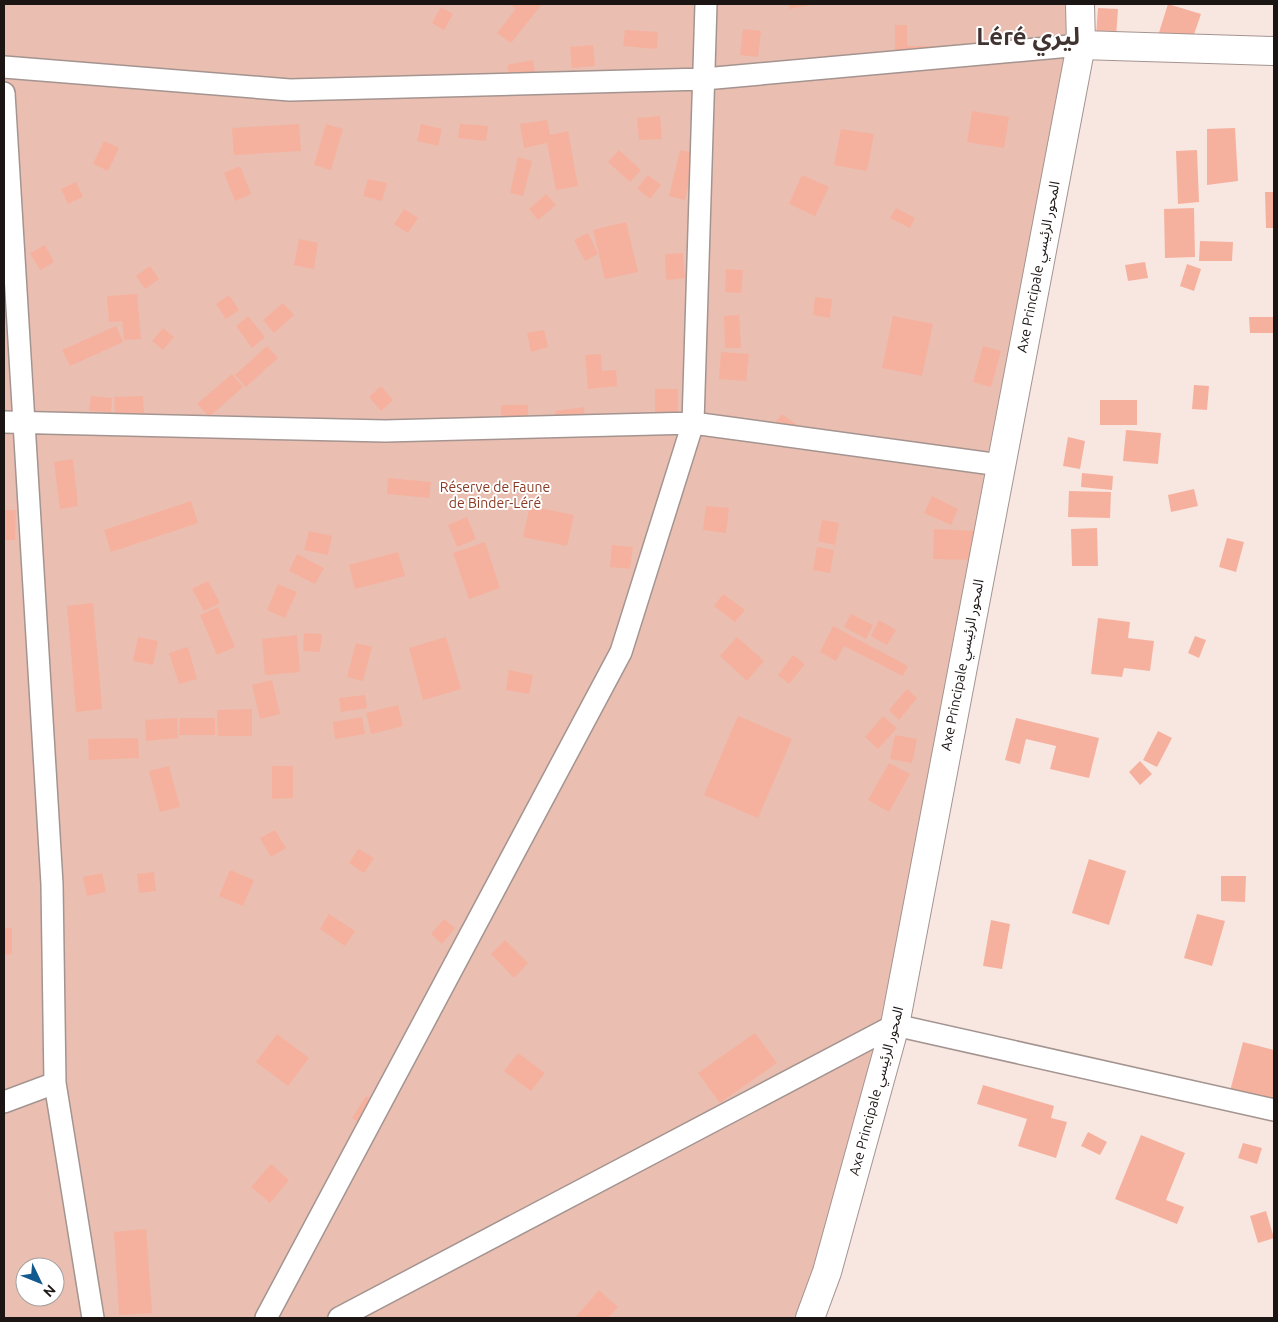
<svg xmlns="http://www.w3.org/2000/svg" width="1278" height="1322" font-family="Ubuntu,'Noto Sans Arabic',sans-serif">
<rect width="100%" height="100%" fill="#f8e6e1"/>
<path fill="#eabeb1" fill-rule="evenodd" d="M4 4H1080L905 967 810 1318H4ZM25 1267H55V1297H25Z"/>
<path fill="#f6b19e" d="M509 4H542L511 43 497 33 516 9Z
M789 4H811V5L790 9Z
M1168 4 1201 14 1188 52 1156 42Z
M441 7 453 14 444 30 432 23Z
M1098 8 1118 9 1116 37 1096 36Z
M895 25H907V46H959V68H895Z
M743 29 761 31 758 57 740 55Z
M625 30 658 32 657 49 623 46Z
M593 45 595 66 572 68 570 47Z
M533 60 536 79 511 84 507 65Z
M972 111 1009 117 1004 148 967 142Z
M660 116 662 139 639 140 637 118Z
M547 120 550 135 568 131 578 186 556 190 547 143 524 148 520 124Z
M299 124 301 151 234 155 232 128Z
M326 124 343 129 331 170 314 165Z
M421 124 442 129 438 146 417 141Z
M460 124 488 126 486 141 458 138Z
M1235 128 1238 181 1207 185V129Z
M841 129 874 134 867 171 834 165Z
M104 141 119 148 108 171 93 164Z
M619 150 641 170 630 182 608 162Z
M680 150 696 153 685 200 669 196Z
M1197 150 1199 202 1178 204 1176 151Z
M518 157 532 161 523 196 510 193Z
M240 166 251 194 235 201 224 173Z
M648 175 661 185 650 199 637 188Z
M802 175 829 187 815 216 789 204Z
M368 179 387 183 382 201 363 196Z
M76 182 83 197 68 204 61 189Z
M1265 192H1274V228H1266Z
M546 194 556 205 538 220 529 209Z
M896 208 915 218 910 228 890 218Z
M1194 208 1195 257 1165 258 1164 209Z
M404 209 418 218 408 233 394 224Z
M626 222 638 272 605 279 593 230Z
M588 233 598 254 585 261 574 240Z
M299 239 318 243 314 269 294 265Z
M1200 241 1233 242 1232 261H1199Z
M45 245 54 262 40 270 30 253Z
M683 253 685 278 666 280 665 254Z
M1145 262 1148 278 1128 281 1125 265Z
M1187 264 1201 269 1194 291 1180 286Z
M150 266 159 279 145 289 136 276Z
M726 269 743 270 741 293 725 292Z
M4 291 11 292 9 323 4 322Z
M137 294 141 339 124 340 122 321 109 322 107 296Z
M229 295 239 310 226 319 216 304Z
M815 297 832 299 830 318 813 315Z
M283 303 294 315 274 333 263 320Z
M739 315 741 348H725L724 316Z
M248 316 265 337 252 348 236 326Z
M893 316 933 324 922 376 882 368Z
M1249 317H1274V333H1250Z
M116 326 123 342 70 366 62 350Z
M163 328 174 337 163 350 152 341Z
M544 330 548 347 531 352 527 333Z
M267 346 278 358 246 387 235 375Z
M983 346 1001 351 991 387 973 382Z
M721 352 749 354 746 381 719 379Z
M601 354 602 371 616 370 617 386 588 389 585 355Z
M232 374 243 387 209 417 197 404Z
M1194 385 1209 386 1207 410 1192 409Z
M381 386 393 400 381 411 369 397Z
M655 389H678V414H655Z
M91 396 112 398 111 412 89 411Z
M143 396 144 414 115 416 114 397Z
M1100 400H1137V425H1100Z
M501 405H528V421L501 422Z
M584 407 585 421 557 425 555 411Z
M782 414 798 426 792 435 775 423Z
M1126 430 1161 433 1158 464 1123 461Z
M1068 437 1085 441 1080 469 1063 466Z
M73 459 78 506 60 509 54 462Z
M1082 473 1113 476 1112 490 1081 487Z
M388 478 431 482 429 498 387 494Z
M1194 489 1198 506 1171 512 1168 495Z
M1069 491 1111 492 1110 518 1068 517Z
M932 496 958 509 951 525 924 513Z
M191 501 198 523 111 552 104 530Z
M530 506 574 515 567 546 523 537Z
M706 506 729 508 726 533 703 530Z
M4 510H16L15 540H4Z
M467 517 476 539 457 547 448 525Z
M822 520 839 523 835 545 818 541Z
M1097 528 1098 566H1072L1071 529Z
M934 529 977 531 976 560 933 559Z
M309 531 332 536 328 555 304 550Z
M1227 538 1244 542 1236 572 1219 567Z
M485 542 500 588 469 599 453 553Z
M612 545 633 547 630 569 610 567Z
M817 547 834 550 830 573 813 570Z
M398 552 405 576 355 589 349 565Z
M297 554 324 568 315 584 289 571Z
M208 581 220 603 204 611 192 589Z
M278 584 297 592 285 618 267 610Z
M723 594 745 610 735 622 714 606Z
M93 603 102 709 76 712 67 606Z
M218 607 235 647 217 655 200 615Z
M851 614 873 625 866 639 844 627Z
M1098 618 1130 622 1128 638 1154 641 1150 671 1124 668 1122 677 1091 674Z
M879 620 896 630 887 645 871 636Z
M833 626 908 666 903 676 844 646 836 661 820 652Z
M304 633 322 634 320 652 303 651Z
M297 635 300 672 265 675 262 639Z
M1195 636 1206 640 1199 658 1188 653Z
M138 637 158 641 153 665 133 661Z
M446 637 461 689 423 700 409 648Z
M737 637 764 661 747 681 720 656Z
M356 643 372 647 363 681 347 677Z
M188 647 197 679 179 684 169 653Z
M793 655 805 664 789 684 778 675Z
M509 670 533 675 529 694 506 690Z
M272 680 280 714 260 719 252 685Z
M907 689 917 698 899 720 889 710Z
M365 695 367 708 341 712 339 698Z
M398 705 403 726 371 734 366 713Z
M252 709V736H218L217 710Z
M738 716 792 739 758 818 704 795Z
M883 716 897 728 878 749 865 737Z
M362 717 365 734 335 739 333 722Z
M177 718 178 738 146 741 145 720Z
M180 718H215V735H179Z
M1016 718 1099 738 1089 778 1050 769 1056 746 1026 739 1020 764 1005 760Z
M1158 731 1172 738 1157 767 1143 760Z
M895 735 917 739 912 763 890 759Z
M138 738 139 758 89 760 88 739Z
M1140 761 1152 774 1140 785 1129 772Z
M889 763 910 774 889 812 868 800Z
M169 766 180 807 160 812 149 771Z
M272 766H293V798L272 799Z
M275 830 286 848 271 857 260 838Z
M358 849 374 858 364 873 349 863Z
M1089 859 1126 871 1109 925 1072 913Z
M230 870 254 880 243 906 219 896Z
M154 872 156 891 139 893 137 874Z
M102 873 106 892 87 896 83 877Z
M1221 876H1246L1245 902 1221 901Z
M329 914 355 931 345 946 320 929Z
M1197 914 1225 921 1212 966 1184 958Z
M444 919 455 928 442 944 431 934Z
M991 920 1010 924 1002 969 983 966Z
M4 928H12V954L4 955Z
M505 940 528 963 514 978 491 954Z
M755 1033 777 1063 720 1103 698 1073Z
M277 1034 309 1058 288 1086 256 1062Z
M1243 1042 1274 1050V1103L1230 1091Z
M518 1053 545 1073 531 1091 504 1071Z
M983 1085 1054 1106 1051 1118 1067 1122 1056 1158 1018 1146 1027 1119 977 1104Z
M366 1096 380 1104 366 1127 352 1118Z
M1088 1132 1107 1142 1100 1155 1081 1146Z
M1141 1135 1185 1153 1166 1200 1184 1207 1177 1224 1115 1199Z
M1243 1143 1262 1148 1257 1164 1238 1158Z
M271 1164 289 1180 270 1203 251 1187Z
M1266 1211 1274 1238 1258 1243 1250 1216Z
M146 1229 152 1313 119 1315 114 1232Z
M599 1290 618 1307 608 1318H575Z"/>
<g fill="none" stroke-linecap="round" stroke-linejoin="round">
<defs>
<path id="street" d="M4 67 290 90 704 79 1081 45
M4 93 52 884 55 1083 93 1318
M4 422 385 431 693 423 1000 465
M4 1102 55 1083
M266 1318 621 652 693 423 706 4
M339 1318 895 1025 1274 1110"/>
<path id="secondary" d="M1081 45 1274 51"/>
<path id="primary" d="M810 1318 827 1272 895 1025 1081 45 1080 4"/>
</defs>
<use href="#street" stroke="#a49490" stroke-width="24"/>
<use href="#secondary" stroke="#a49490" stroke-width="30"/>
<use href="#primary" stroke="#a49490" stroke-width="30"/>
<use href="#street" stroke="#fff" stroke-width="21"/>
<use href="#secondary" stroke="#fff" stroke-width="28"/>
<use href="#primary" stroke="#fff" stroke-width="28"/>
</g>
<g text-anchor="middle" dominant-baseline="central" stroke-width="4" stroke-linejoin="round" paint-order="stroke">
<g font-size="14" fill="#1b1513" stroke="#fff">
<text transform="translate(1038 267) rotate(-79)">Axe Principale المحور الرئيسي</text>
<text transform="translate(962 665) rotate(-79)">Axe Principale المحور الرئيسي</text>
<text transform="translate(876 1091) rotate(-75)">Axe Principale المحور الرئيسي</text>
</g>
<g font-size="14" fill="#893923" stroke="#fff">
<text x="495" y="487">Réserve de Faune<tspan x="495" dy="16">de Binder-Léré</tspan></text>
</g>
<g font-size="24" font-weight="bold" fill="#41332f" stroke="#fff">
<text x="1028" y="36">Léré ليري</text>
</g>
</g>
<rect width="1278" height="1322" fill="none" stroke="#1b1513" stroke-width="10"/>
<g transform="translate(40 1282) rotate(133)"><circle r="24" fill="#ffffff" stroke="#a4a1a1"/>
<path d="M0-4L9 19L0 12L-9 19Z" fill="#125a8e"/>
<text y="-8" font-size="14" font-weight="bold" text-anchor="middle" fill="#1b1513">N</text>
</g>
</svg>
